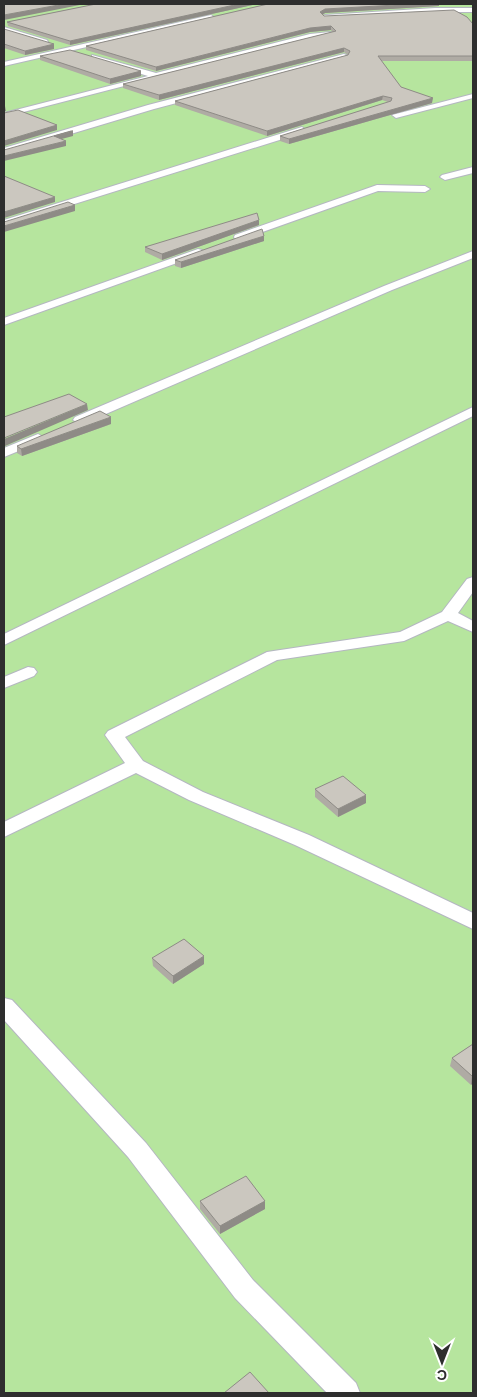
<svg xmlns="http://www.w3.org/2000/svg" width="477" height="1397" font-family="'DM Sans',sans-serif">
<rect width="100%" height="100%" fill="#efe9e1"/>
<path fill="#b6e59e" d="M4 4H473V1393H4Z"/>
<g fill="none" stroke-linecap="round" stroke-linejoin="round">
<defs>
<path id="service" d="M435 8H473V12H435L325 19 322 17 325 15Z
M211 15 214 17 213 18 4 66V62Z
M4 27 47 40 48 42 44 44 4 31Z
M330 32 334 34 333 36 310 38 4 117V113L148 76 92 59V55L156 73 310 34Z
M344 54 348 56 347 58 154 109 4 154V148L148 105Z
M473 94V98L396 118 392 115Z
M302 127 306 130 305 132 4 226V220Z
M473 167V173L445 180 440 177 442 175Z
M377 185 425 186 430 189 425 192 378 191 243 239H235L234 237 235 235Z
M198 249 202 250 203 252 202 254 4 325V318Z
M473 251V258L392 290 85 423 80 424 73 420 75 417 384 286Z
M473 407V416L4 645V634Z
M38 434 45 438 43 441 4 457V448Z
M473 577V592L458 613 473 621V632L448 621 404 641 277 660 125 737 143 761 203 792 309 835 473 913V929L295 845 189 800 136 773 4 837V822L125 763 105 735 108 731 267 652 400 632 442 612 467 579Z
M28 667 34 668 37 672 34 676 4 688V677Z
M4 998 12 1000 146 1143 253 1280 356 1383 360 1393H327L235 1298 128 1157 4 1020Z"/>
</defs>
<use href="#service" stroke="#b4b7c1" stroke-width="2"/>
<use href="#service" fill="#fff" fill-rule="evenodd"/>
</g>
<path fill="#afaba4" d="M96 4H257L70 45 8 26 7 22Z
M268 4 439 6 325 13 323 15 324 16 473 24V61H381L401 87 432 103 289 144 280 141V136L388 102 382 100 267 136 175 105V101L348 55 344 52 159 100 123 88V84L332 32 331 30 310 32 156 71 86 50V46Z
M4 29 54 49 25 55 4 48Z
M40 56 141 71V76L110 84 40 60Z
M259 225 162 260 145 252V247Z
M264 236V241L181 268 175 266V260Z
M111 424 22 456 17 453V446Z
M315 789 366 803 338 817 315 797Z
M152 958 204 964 173 984 153 966Z
M473 1044V1083L471 1085 450 1066 452 1058Z
M200 1201 265 1209 220 1234 200 1209Z"/>
<path fill="#8e8b86" d="M64 4H85L4 20V15Z
M239 4H257L70 45V41Z
M413 4H439V6L325 13 320 16V12L325 9Z
M331 26V30L310 32 156 71V67L310 28Z
M54 44V49L25 55V51Z
M344 48V52L159 100V95Z
M141 71V76L110 84V79Z
M383 96 382 100 267 136V131Z
M433 98 432 103 289 144V139Z
M4 106H5L6 111H4Z
M57 125V130L4 146V141Z
M73 131V136L54 141V136Z
M66 141V146L4 161V156Z
M55 197V202L4 218V212Z
M75 205V211L4 232V226Z
M259 220V225L162 260V254Z
M264 236V241L181 268V262Z
M87 404 88 410 5 446 4 439Z
M111 417V424L22 456 21 449Z
M366 795V803L338 817V809Z
M204 956V964L173 984V976Z
M472 1076H473V1083L471 1085Z
M265 1201V1209L220 1234V1226Z"/>
<path fill="#cbc7bf" stroke="#8e8b86" d="M4 4H64L4 15Z
M96 4H239L70 41 7 22Z
M268 4H413L325 9 320 12 324 16 454 10 467 17 473 24V56H378L401 87 433 98 289 139 280 136 391 101 392 98 383 96 267 131 175 101 348 55 350 51 344 48 159 95 123 84 336 31 331 26 310 28 156 67 86 46Z
M4 29 54 44 25 51 4 44Z
M70 50 141 71 110 79 40 56Z
M18 110 57 125 4 141V113Z
M71 131H73L54 136 66 141 4 156V150Z
M4 176 55 197 4 212Z
M68 202 75 205 4 226V222Z
M257 213 259 220 162 254 145 247Z
M262 229 264 236 181 262 175 260Z
M69 394 87 404 4 438V417Z
M100 411 111 417 21 449 17 446Z
M343 776 366 795 338 809 315 789Z
M184 939 204 956 173 976 152 958Z
M473 1044V1076H472L452 1058Z
M246 1176 265 1201 220 1226 200 1201Z
M250 1372 269 1393H224Z"/>
<rect width="477" height="1397" fill="none" stroke="#2e2e2e" stroke-width="10"/>
<g transform="translate(442 1362) rotate(180)" stroke="#ffffff" stroke-width="4" paint-order="stroke">
<path d="M0-4L9 19L0 12L-9 19Z" fill="#2e2e2e"/>
<text y="-8" font-size="14" font-weight="bold" text-anchor="middle" fill="#2e2e2e">С</text>
</g>
</svg>
